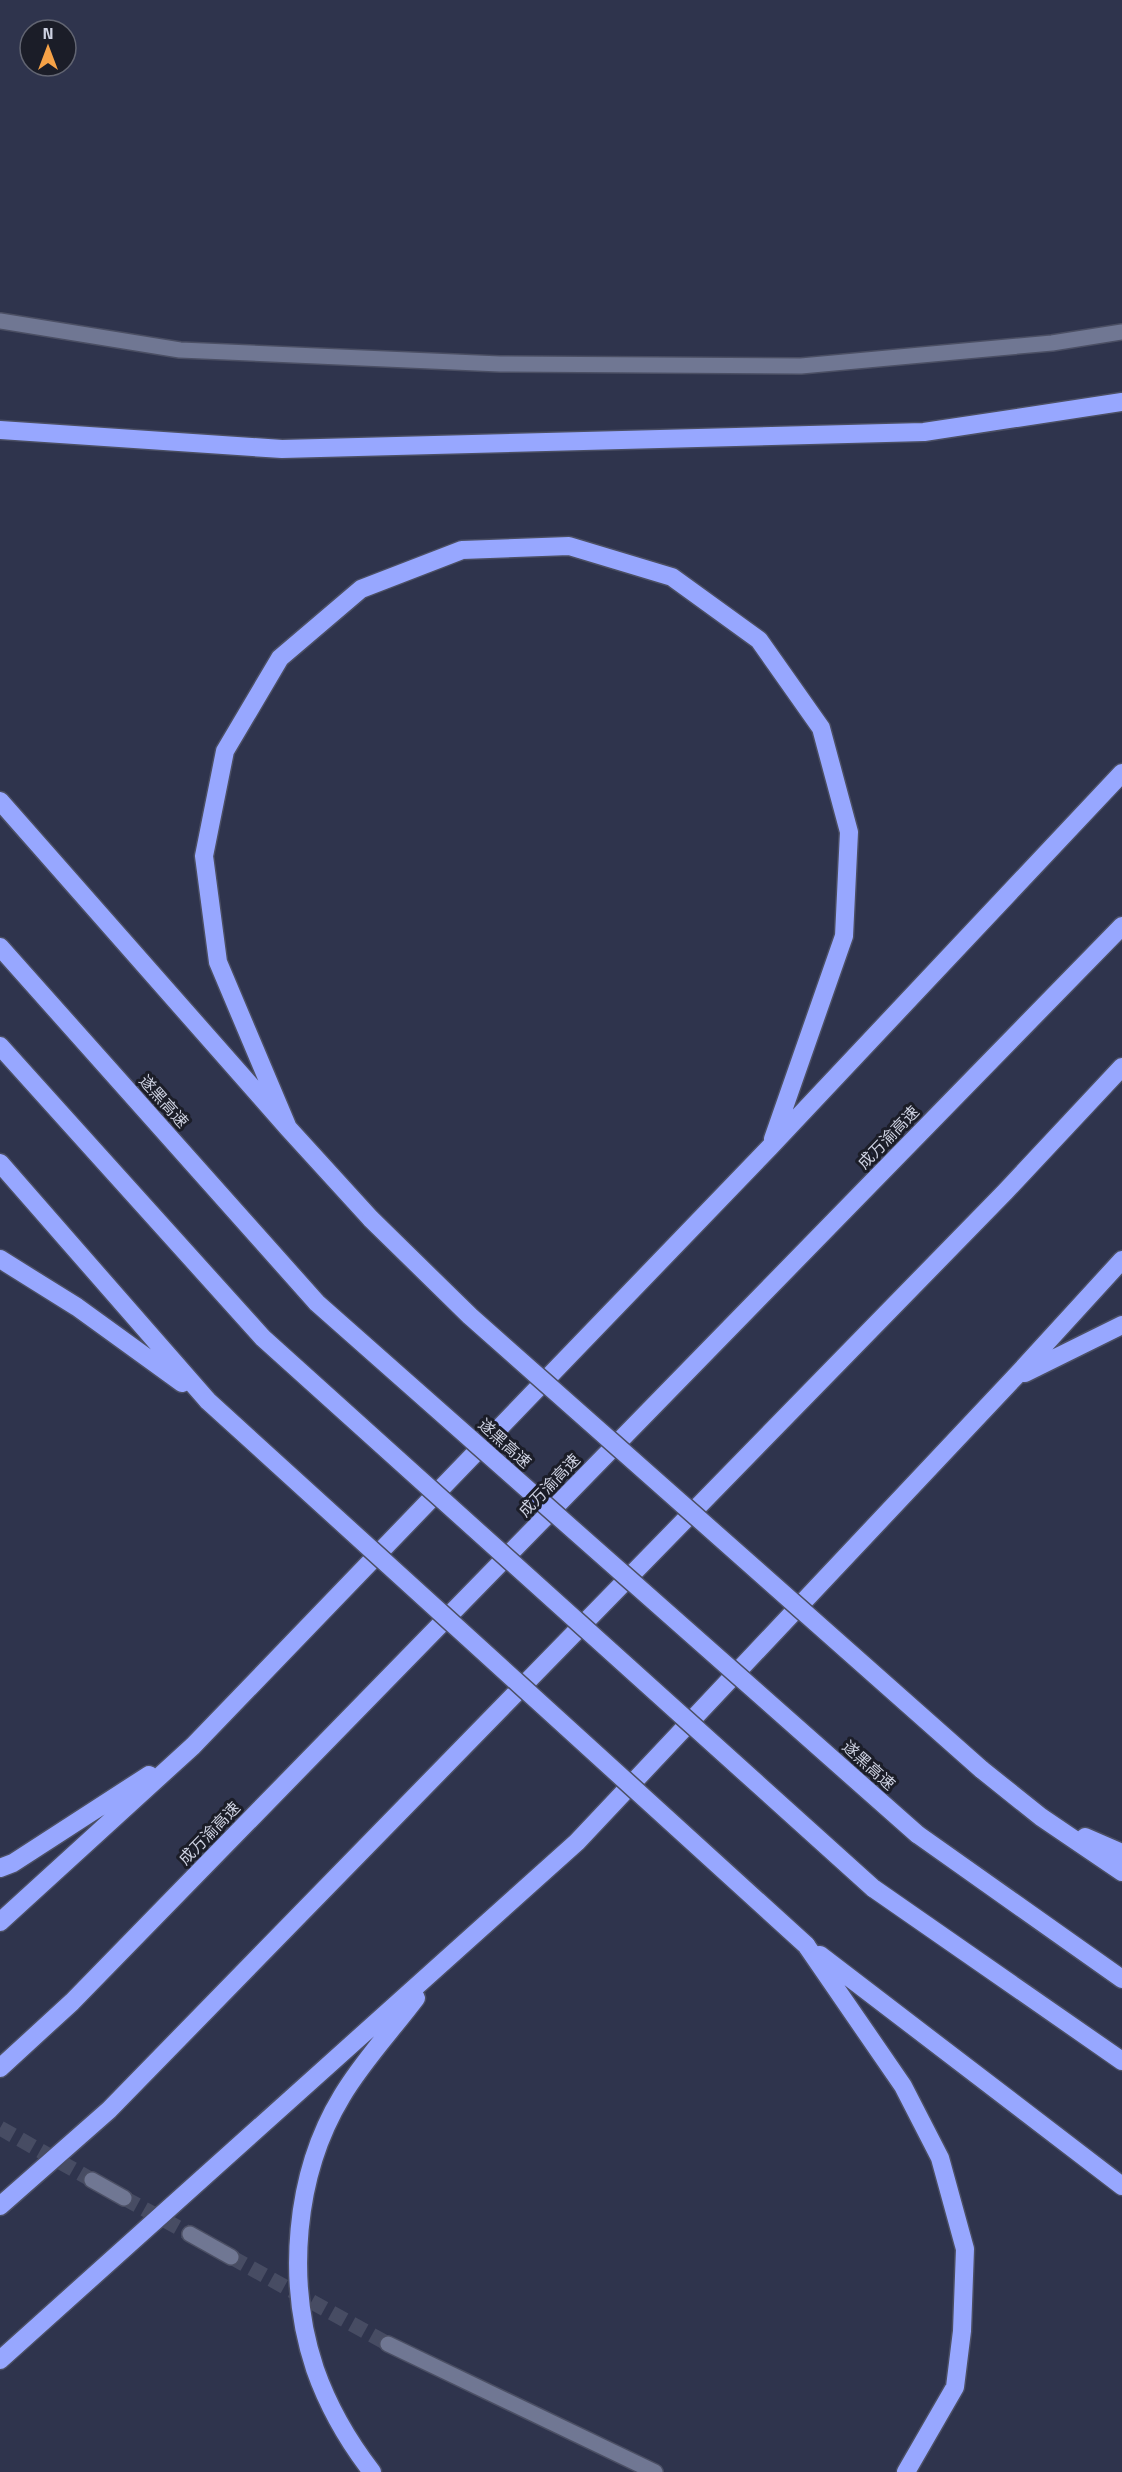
<svg xmlns="http://www.w3.org/2000/svg" width="1122" height="2472" font-family="'Titillium Web','Noto Sans SC',sans-serif">
<rect width="100%" height="100%" fill="#2f344d"/>
<g fill="none" stroke-linecap="round" stroke-linejoin="round">
<path stroke="#474c63" stroke-width="15" stroke-dasharray="15 8" stroke-linecap="butt" d="M0 2128 92 2180
M124 2198 190 2234
M231 2257 388 2344"/>
<defs>
<path id="minor" d="M0 321 180 350 500 364 801 366 1052 343 1122 332
M92 2180 124 2198
M190 2234 231 2257
M388 2344 655 2472"/>
<path id="highway" d="M0 430 282 449 924 432 1122 402
M0 801 288 1128 371 1219
M0 947 317 1303
M0 1046 263 1338
M288 1128 218 962 204 856 225 751 280 658 361 589 462 550 569 546 672 577 759 640 821 728 849 832 844 936 773 1139
M0 1163 208 1401
M0 1259 77 1307 182 1383
M1025 1373 1122 1325
M981 1769 1041 1817 1122 1872
M917 1834 1122 1979
M1085 1837 1122 1853
M0 1868 13 1863 149 1775
M873 1888 1122 2061
M0 1922 193 1746 770 1147 1122 773
M806 1945 903 2086 940 2158 965 2249 962 2331 955 2387 906 2472
M820 1955 1122 2186
M0 2068 72 2002 1122 926
M0 2206 109 2110 1005 1192 1122 1067
M0 2360 577 1842 1015 1377 1122 1260
M372 2472C348 2441 328 2406 315 2369 286 2282 294 2175 342 2096 362 2062 392 2030 416 1998"/>
</defs>
<use href="#minor" stroke="#4b4f64" stroke-width="18"/>
<use href="#highway" stroke="#4b4f64" stroke-width="21"/>
<use href="#minor" stroke="#707793" stroke-width="15"/>
<use href="#highway" stroke="#97a7ff" stroke-width="18"/>
<defs>
<path id="highway-bridge" d="M371 1219 470 1316 981 1769
M317 1303 917 1834
M263 1338 873 1888
M208 1401 806 1945"/>
</defs>
<use href="#highway-bridge" stroke="#4b4f64" stroke-width="21" stroke-linecap="butt"/>
<use href="#highway-bridge" stroke="#97a7ff" stroke-width="18"/>
</g>
<g text-anchor="middle" dominant-baseline="central" stroke-width="6" stroke-linejoin="round" paint-order="stroke">
<g font-size="16" fill="#cdd1e1" stroke="#1b1d28">
<text transform="translate(164 1101) rotate(48)">遂黑高速</text>
<text transform="translate(888 1137) rotate(-46)">成万渝高速</text>
<text transform="translate(505 1443) rotate(42)">遂黑高速</text>
<text transform="translate(549 1485) rotate(-46)">成万渝高速</text>
<text transform="translate(869 1765) rotate(42)">遂黑高速</text>
<text transform="translate(209 1833) rotate(-46)">成万渝高速</text>
</g>
</g>
<g transform="translate(48 48)"><circle r="28" fill="#1b1d28" stroke="#626572" stroke-width="1.5"/>
<path d="M0-4.5L10 22L0 15L-10 22Z" fill="#f6a247"/>
<text y="-9" font-size="16" font-weight="bold" text-anchor="middle" fill="#cdd1e1">N</text>
</g>
</svg>
